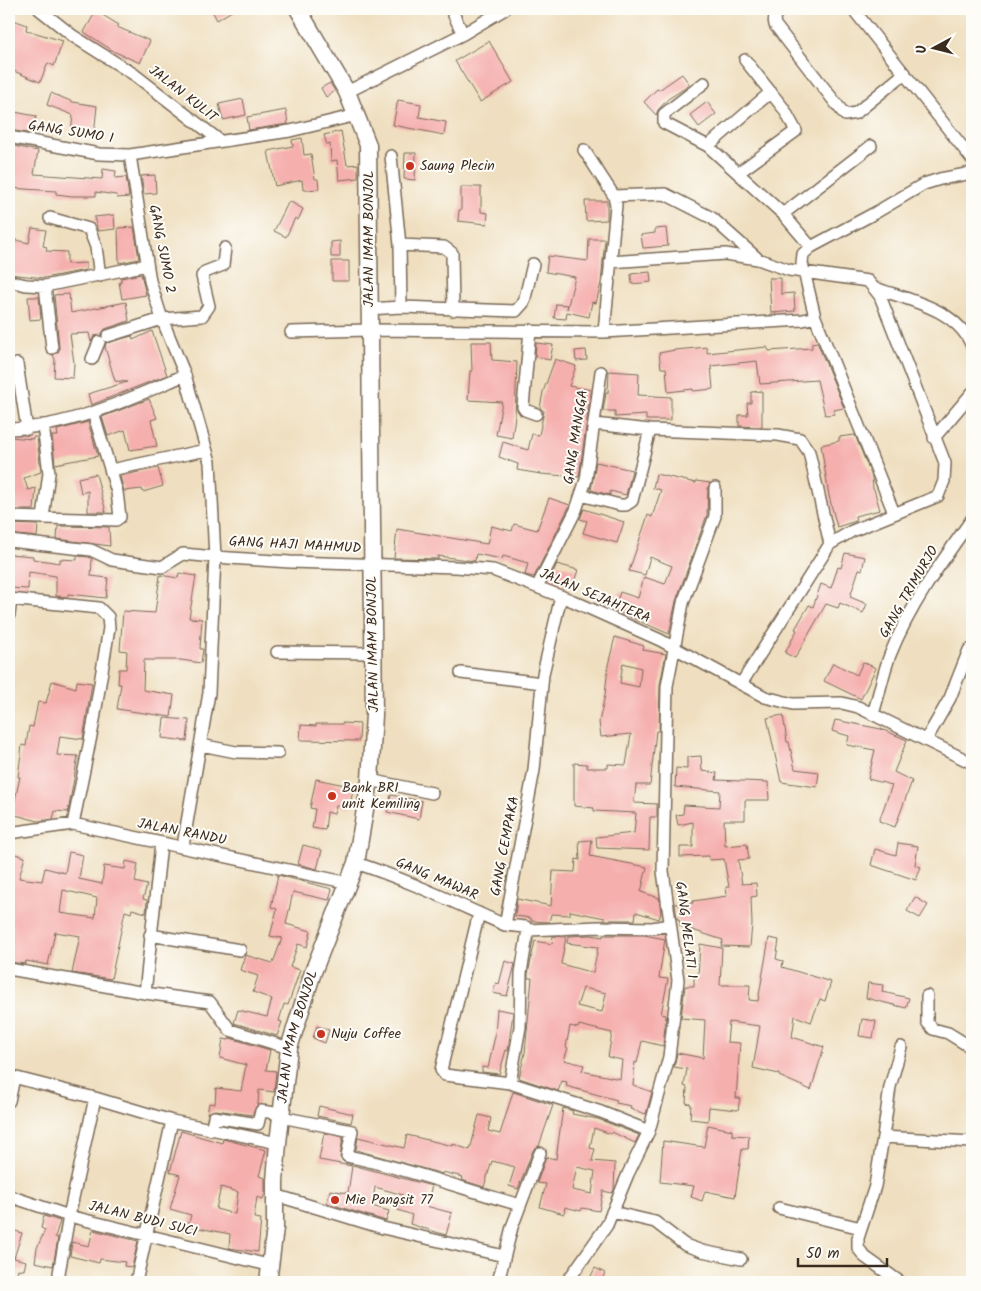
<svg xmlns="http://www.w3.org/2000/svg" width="981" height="1291" font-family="Kalam,sans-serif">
<rect width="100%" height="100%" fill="#fdfcf7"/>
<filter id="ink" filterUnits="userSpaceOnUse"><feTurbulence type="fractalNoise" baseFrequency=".02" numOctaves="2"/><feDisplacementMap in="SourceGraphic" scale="10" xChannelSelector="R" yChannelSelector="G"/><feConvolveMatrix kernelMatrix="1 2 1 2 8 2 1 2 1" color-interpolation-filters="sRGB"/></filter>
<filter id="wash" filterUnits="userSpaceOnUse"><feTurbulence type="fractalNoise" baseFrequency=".0096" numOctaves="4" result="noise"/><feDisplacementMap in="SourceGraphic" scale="20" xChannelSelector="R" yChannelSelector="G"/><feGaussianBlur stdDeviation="1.12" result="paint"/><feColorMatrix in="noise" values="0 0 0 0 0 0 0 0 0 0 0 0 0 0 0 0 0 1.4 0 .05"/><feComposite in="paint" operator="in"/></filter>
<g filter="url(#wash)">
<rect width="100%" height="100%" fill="#efdfc0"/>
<g id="blocks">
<path fill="#f5afad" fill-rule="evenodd" d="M211 9H235L217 20Z
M96 11 119 25 117 27 150 41 140 63 115 52 84 32Z
M11 19 27 25 26 30 63 41 54 66 48 63 40 82 9 69V26Z
M489 41 513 82 480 102 455 61Z
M682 74 690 85 668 99 658 110 656 115 644 102 657 89 659 90Z
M330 83 335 91 326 97 321 88Z
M51 93 73 102 97 106 94 135 71 132 73 115 47 105Z
M243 99 246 115 223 120 219 104Z
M398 100 421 104 419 117 446 122 444 135 393 125Z
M707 102 716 114 699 127 690 115Z
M286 110 288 124 249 130 247 117Z
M9 111 36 116 33 134 9 130Z
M341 131 347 165 358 164V178L339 180 337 160 331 161 330 144 327 145 324 135Z
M302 138 304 155 311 154 315 179H318L319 189 303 190 302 180 275 186 268 151 293 146 292 140Z
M9 145 38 151 34 174 102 179 103 169 116 171 115 178 126 177 129 197 117 198 116 195 96 192V196H72L56 194V191L9 188Z
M405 153H416L415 180 404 179Z
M155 175 156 193 144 194 141 176Z
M461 187H481V212L488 213 487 224 458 221 459 210H461Z
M289 201 303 209 298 220 295 218 286 237 274 231Z
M585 201H607V220L586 221Z
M114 215 115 229 98 231 94 217Z
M134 227 139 259 119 263 118 228Z
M32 228 46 230 43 246 47 247 46 251 67 252V264L86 263V270L44 278 9 274V260L16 240 29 243Z
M666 228 668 246 643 248 641 235 655 233V229Z
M589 239H605L601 283 596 303 592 302 589 317 567 312 566 319 554 318 556 304 568 305 567 309 575 277 546 272 548 256 588 261Z
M340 241V257H331V242Z
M332 261H349V281H332Z
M650 272 651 282 632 284 631 274Z
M141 274 146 295 122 299 119 282H121V278Z
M769 278H781V294L794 293 795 311 771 313Z
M69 294 71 313 126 302 129 321 105 329 101 335 94 336 91 342 89 333 70 334 74 363 73 378 54 377 55 359 53 355 59 351V347L54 295Z
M28 297H39L41 319 30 320Z
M152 331 167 375 91 405 88 394 127 382 115 381 105 347 106 343 132 336 133 340Z
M471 342H491L492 360 517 362 515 416 512 438 496 435 502 402 468 400 470 371H472Z
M817 342 844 408 834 410 835 414 825 415 817 380 760 384 757 361 711 366 713 389 693 391V389L668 392 666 368H661L659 353 675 350 707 347V353L767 347 769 351 812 348V343Z
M536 343 553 345 550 360 535 357Z
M586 350 587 360 576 361 575 351Z
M555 359 576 366 569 386 591 390 579 477 541 474 517 470 518 464 499 457 503 442 528 450 532 434 539 435 544 411 540 408 543 392Z
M609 371 639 373 638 395 671 397V420H646V415L615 417V411H603L606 393H608Z
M762 391V427L739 426V415H748L747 403H751V392Z
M149 399 157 418 151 420 157 446 130 450 125 430 108 436 102 417Z
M88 422 98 456 55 464 52 436H58L57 430Z
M855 435 872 477 873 489H874L880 510 855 516 856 521 837 527 829 496 821 445 839 441V437Z
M9 437 33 439V437H37L41 472 24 478 28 490 36 488 34 510H9V472H12Z
M596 462 632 470 626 495 610 491V495L591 490Z
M158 468 163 486 143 492 142 489 124 491 120 476Z
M96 474 106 512H88V491L81 493 78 478Z
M656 474 696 483V481L710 483 708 488 707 515 676 601 669 634 614 610 620 592 638 598 644 577 665 584 672 566 650 557 645 575 629 571 648 515 652 517 661 490 653 488Z
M549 498 570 505 534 577 525 575 528 563 503 556 502 559 476 554 475 561 438 556V559L394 558 397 529 487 544 491 526 512 531 514 524 537 530Z
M584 509 624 522 617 543 583 533 587 521 580 519Z
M9 524 38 525 37 537 9 534Z
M58 526 109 527 110 546 57 539Z
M845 553 865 557 862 570 859 569 850 597 867 604 863 613 840 603 838 608 826 604 795 658 785 653 797 630 795 629 809 605 813 607 821 584 831 588 838 567 841 568Z
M9 554 33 556V559L60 563V559L77 560V556L89 557 92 559 91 576 108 578 106 598 68 594V597L56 596V576L29 572 28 589 9 588Z
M557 564 578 570 572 588 549 580Z
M179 573 196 576 189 618 202 619 200 649H203L201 663 181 660H144L143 690 174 695 171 717 117 709 121 684H118L119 669H126L127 651 120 650 123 611 155 613 160 575 178 578Z
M615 637 644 646 643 650 666 654 660 685 659 731H656L650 785H636L634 803 657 804V817H650L649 850 597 848 596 837 634 833 636 813 594 811V808L574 806V763L587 764V768H608V764L626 765 631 734 601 737 599 722 605 695 608 665ZM623 663 641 668 639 687 620 683Z
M863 662 876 668 861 699 824 681 833 663 857 675Z
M52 681 76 688 77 681 92 683 83 739 60 736 57 755 78 756 68 812 55 811 53 819 38 821 12 814 20 777H18L22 745 26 746 29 726 33 727 38 702 46 703Z
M783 715 787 742H789L795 769 819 772 817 787 781 782 767 718Z
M164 718 189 720 187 741 162 738Z
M835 720 881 729 907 740 894 772 912 781 895 827 879 821 892 785 868 779 875 750 847 745 849 736 832 731Z
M342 723 360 724 359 741 300 740 301 725 316 726V724H342Z
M701 756 702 771 717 773 716 780 768 782 769 800H745V820H724L725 846 747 844 749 859 738 860 742 884 756 883 757 896 751 897 752 924 750 947 721 946 723 940 680 926 679 919H677L675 904 693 903V901L727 896 726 887H729L724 859 709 860V856L680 857V847H693V822L678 825 676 815 683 814 684 805 719 807 720 791 675 787 676 768 687 769V757Z
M316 779 354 787 349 808 336 805 334 814 327 812 325 830 312 828 315 809 310 808Z
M391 795 422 801 419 819 387 812Z
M592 840 590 856 647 867 641 892 659 898 661 913 659 919 636 912 635 920H605V918L570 911V915L551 914 549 922 531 921V918L515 916 517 899 551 906 553 871 575 872 576 859 580 860 579 841Z
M898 843 918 846 915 865 921 867 916 880 871 865 875 849 896 855Z
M303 845 322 850 317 869 298 864Z
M9 852 25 857 19 878 42 881 45 868 65 873 69 852 83 855 79 879 102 884 104 866 125 869 126 861 138 864 135 882 147 885 143 899 147 900 146 913 132 909 131 913 125 911 111 979 72 973 80 936 55 932 48 965 26 961 25 964 9 962 12 926 9 925ZM63 890 97 898 95 918 60 913Z
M278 875 332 889 329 900 293 892 286 924 311 931 307 947 298 944 290 967 300 970 288 1005 284 1004 279 1021 282 1022 277 1036 234 1023 238 1010 267 1017 272 999 253 992 258 976 240 970 245 955 273 963 282 938 270 936 277 909 271 907Z
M915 897 928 905 920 918 907 911Z
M591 935 603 937V935H644L665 939 659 978 668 979 661 1014 666 1015 663 1046 642 1041 637 1063 635 1062 633 1085 652 1092 646 1114 630 1109 631 1106 616 1103 617 1100 566 1086 567 1082 562 1081 558 1091 519 1078 525 1053 532 978H528V974L535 941 552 944 553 936 566 937 561 964 593 973 598 947 567 943 568 936ZM583 988 606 993 602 1012 577 1006ZM579 1025 612 1033 608 1057 622 1060 620 1079 582 1071 584 1065 564 1060 568 1048 566 1047 570 1026 578 1028Z
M769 938 779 940 776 959 783 961 782 967 831 982 825 1001 820 999 811 1022 795 1016 792 1037 824 1047 811 1090 779 1076V1074L753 1068 760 1026 729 1022 727 1042 740 1043 736 1098H740L738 1110 709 1107 708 1121 690 1119 691 1104 686 1103 687 1087 684 1086 687 1069 674 1067 677 1053 703 1058 705 1020 681 1018 685 986H694V977H698L700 944 722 948 720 985H750L749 1000 758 1001Z
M505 961 515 964 507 996 493 993 496 983 499 984Z
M868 983 883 985 882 992 909 998 906 1008 866 998Z
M497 1009 513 1012 508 1051 506 1050 499 1074 482 1072V1067L488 1068 495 1036Z
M862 1019 876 1021 873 1038 859 1036Z
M317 1026 329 1030 325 1043 313 1038Z
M230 1038 270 1050 266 1070 276 1071 274 1092 259 1090 258 1104 252 1115 215 1110 207 1114 209 1103 215 1104 216 1088 241 1091 246 1065 220 1058 223 1039 229 1040Z
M513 1092 553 1105 539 1146 533 1150 518 1189 509 1186 515 1167 492 1161 484 1187 462 1180 463 1177 443 1172V1174L356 1150 358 1137 404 1148 407 1135 453 1146V1144L470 1150 479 1115 491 1118 488 1131 500 1134Z
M319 1106 353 1114 351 1123 317 1116Z
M563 1108 573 1111 572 1114 598 1119 639 1135 635 1143 612 1132 611 1134 594 1128 590 1148 595 1149 592 1161 615 1163 614 1190 612 1193 603 1191 599 1211 582 1208 581 1211 565 1207 564 1214 540 1207 546 1184 537 1183 546 1157 556 1159ZM577 1167 595 1171 592 1194 572 1190Z
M708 1125 732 1130V1135L749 1136 748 1149H742L735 1197 705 1191 702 1201 691 1197 694 1186 660 1182 663 1141 704 1147Z
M181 1131 222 1143 223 1139 266 1150 259 1176 265 1178V1193L263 1199 257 1197 254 1218 261 1219 258 1252 229 1248 230 1234 188 1226 191 1215 170 1209 180 1175 170 1172ZM221 1187 238 1192 235 1214 216 1209Z
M324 1133 343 1137 340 1158 345 1163 432 1186 426 1206 452 1213 446 1235 410 1224 412 1215 398 1210 403 1195 375 1187 372 1206 389 1211 386 1221 327 1203 330 1190 348 1193 352 1166 319 1160Z
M44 1216 60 1221 55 1237 58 1238 53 1266 35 1262 37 1248 45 1230 41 1228Z
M9 1229 22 1233 14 1258 26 1261 24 1270 18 1269 15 1282H9Z
M93 1230 138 1241 132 1267 124 1266 125 1262 100 1259 99 1263 70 1256 72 1242 89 1246Z
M595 1268 605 1273 601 1282H588Z"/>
</g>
</g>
<g filter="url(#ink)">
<use href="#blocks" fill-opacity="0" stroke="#7a6957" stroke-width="1"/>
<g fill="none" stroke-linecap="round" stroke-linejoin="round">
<defs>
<path id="minor" d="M39 9 73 36 135 75 219 140
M451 9 463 34
M782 9C775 13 773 17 775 25L845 115 856 113 905 73
M853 9 972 159
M704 83 664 114V123L708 146 783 214 811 247
M347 92 463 34 505 9
M9 137 99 154 130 155 290 131 357 115
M708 146 771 92
M584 150 614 196 616 205 604 332
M130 155 150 281 162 319 185 375 210 462 215 557 290 562 456 567 493 570 573 601 660 640 765 697 793 704 842 703 858 707 972 763
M738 173 796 131 784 109 745 60
M614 196 665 194 712 218 758 259
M783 214 871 146
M50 218 89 229 96 247 100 276
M400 245 444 247 452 253 453 310
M610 262 725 254 758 259 789 270 868 281 880 296 945 463 944 481 938 496 852 531 830 544 741 684
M9 281 26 285 45 286
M875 288C909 300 957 309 972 346
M401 307 516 311 524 302 533 264
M369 309 401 307 400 245 391 156
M815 317 894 513
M530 330 523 407 525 410 536 414
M291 332 369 330 604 332 803 320 815 317 802 263 803 254 811 247 875 213 924 184 940 179 972 173
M108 336 162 319 202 316 209 306 202 276 205 272 223 265 225 248
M52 348 45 286 147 265
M92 359 99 342
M17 364 27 429
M594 424 650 430 778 435 800 439 809 452 830 544
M9 429C71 427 129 399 185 375
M934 438 972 393
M111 470 206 450
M581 495 620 505H626L632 501 650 430
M9 517 116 520 120 517 117 492 93 412
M43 518 49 473 43 425
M9 541 91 550 112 560 162 567 183 554 215 557 209 693 183 846
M537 587 576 510 586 480 601 372
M9 599 99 608 108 617 109 628 93 726 73 824
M9 615 11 599
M277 652 374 653
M461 673 542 683
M873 714C879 695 883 673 890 655 909 607 942 561 972 519
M926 740 950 698 969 650
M201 745 236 752 278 753
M370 780 432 793
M9 833 73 824 349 883
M356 863C408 880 455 903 505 925
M479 913 441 1070 445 1075 510 1083 601 1112 649 1131
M528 930 599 927 652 928 670 925
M150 935 240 950
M9 969 145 993 161 844
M145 993 210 1002 230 1030 289 1048
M927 996V1022L933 1029 948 1033 972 1048
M9 1076 95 1098 172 1121 278 1143
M510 1083 520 1027 521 973 528 930 526 927 505 925 534 770 543 674 561 596
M9 1101 14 1078
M281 1117 352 1131 347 1156C406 1168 462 1189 520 1205
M211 1130 214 1117 258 1124 261 1111 282 1114
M883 1137 890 1087 901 1047
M275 1195 383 1228 504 1256
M9 1196 69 1216 272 1266
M779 1208 861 1228
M612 1212 655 1222 685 1245 702 1251 741 1259
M59 1273 69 1216 95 1098
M136 1282 172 1121
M498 1282 512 1227 540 1153
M567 1282 607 1225 628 1174 649 1131 669 1057 678 980 663 871 667 686 683 603 715 516V488
M900 1282 865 1257 858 1248V1238L875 1186 883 1137 972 1142"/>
<g id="highway">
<path id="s1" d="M268 1282 275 1228V1181L278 1143 289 1048 313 972 356 863 370 780 374 715 368 145 347 92 298 9"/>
</g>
</defs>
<use href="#minor" stroke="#7a6957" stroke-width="14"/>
<use href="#highway" stroke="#7a6957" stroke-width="19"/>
<use href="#minor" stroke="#fff" stroke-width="11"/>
<use href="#highway" stroke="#fff" stroke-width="16"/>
</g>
</g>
<g fill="#c8321e" stroke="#fdfcf7" stroke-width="2">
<circle cx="410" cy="166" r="5"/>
<circle cx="332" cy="796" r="5"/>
<circle cx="321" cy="1034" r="5"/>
<circle cx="335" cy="1200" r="5"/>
</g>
<g text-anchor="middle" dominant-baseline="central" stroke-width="4" stroke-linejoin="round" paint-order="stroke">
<g font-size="14" fill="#3b2a1e" stroke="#fdfcf7">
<text transform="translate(183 94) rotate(38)">JALAN KULIT</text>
<text transform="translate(71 132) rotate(9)">GANG SUMO 1</text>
<text transform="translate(369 239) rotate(-90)">JALAN IMAM BONJOL</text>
<text transform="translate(162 249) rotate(79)">GANG SUMO 2</text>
<text transform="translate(576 437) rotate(-81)">GANG MANGGA</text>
<text transform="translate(295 545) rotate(3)">GANG HAJI MAHMUD</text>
<text transform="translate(909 592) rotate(-60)">GANG TRIMURJO</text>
<text transform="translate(595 596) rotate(23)">JALAN SEJAHTERA</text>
<text transform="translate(373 644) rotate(-91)">JALAN IMAM BONJOL</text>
<text transform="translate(182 832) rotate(11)">JALAN RANDU</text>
<text transform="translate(505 846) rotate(-79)">GANG CEMPAKA</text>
<text transform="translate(437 879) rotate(23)">GANG MAWAR</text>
<text transform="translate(686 930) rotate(83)">GANG MELATI 1</text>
<text stroke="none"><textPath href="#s1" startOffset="248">JALAN IMAM BONJOL</textPath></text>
<text transform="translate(143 1219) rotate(14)">JALAN BUDI SUCI</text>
</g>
<g font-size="14" fill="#3b2a1e" stroke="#fdfcf7" text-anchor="start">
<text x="420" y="166">Saung Plecin</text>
<text x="342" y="788">Bank BRI<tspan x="342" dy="16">unit Kemiling</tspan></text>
<text x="331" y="1034">Nuju Coffee</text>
<text x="345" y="1200">Mie Pangsit 77</text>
</g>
</g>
<rect width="981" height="1291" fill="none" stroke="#fdfcf7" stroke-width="30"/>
<g transform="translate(934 48) rotate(263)" stroke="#fdfcf7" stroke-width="4" paint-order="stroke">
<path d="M0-4L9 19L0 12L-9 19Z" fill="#3b2a1e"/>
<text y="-8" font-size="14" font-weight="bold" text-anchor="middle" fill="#3b2a1e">U</text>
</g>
<path d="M798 1258v8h89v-8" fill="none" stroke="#3b2a1e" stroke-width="2.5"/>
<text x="806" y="1258" font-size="15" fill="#3b2a1e" stroke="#fdfcf7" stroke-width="4" paint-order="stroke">50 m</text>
</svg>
